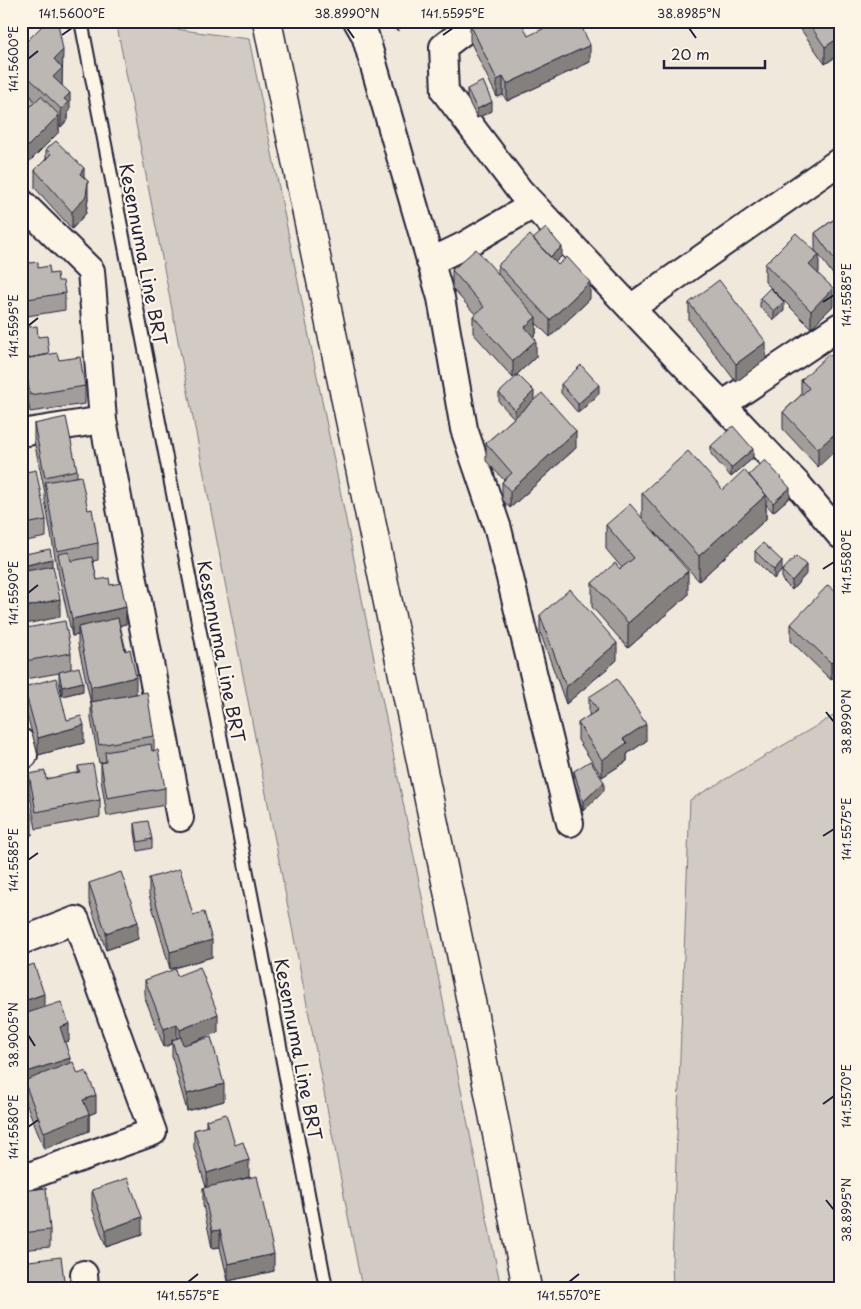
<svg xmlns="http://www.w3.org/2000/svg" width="861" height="1309" font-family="'Playpen Sans',sans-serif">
<rect width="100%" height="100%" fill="#efe8db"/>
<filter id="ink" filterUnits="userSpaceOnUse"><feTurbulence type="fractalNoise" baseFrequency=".02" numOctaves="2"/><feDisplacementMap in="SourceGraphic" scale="10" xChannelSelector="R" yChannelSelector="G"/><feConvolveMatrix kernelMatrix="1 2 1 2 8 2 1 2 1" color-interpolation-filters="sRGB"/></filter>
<g filter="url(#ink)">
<path fill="#d1cbc3" stroke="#7a767f" d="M116 21 249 39 501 1288H362Z
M840 712V1288H673L672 1263 690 800Z"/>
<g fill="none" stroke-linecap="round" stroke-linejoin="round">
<defs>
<path id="lane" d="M81 21 257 925 326 1288"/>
<path id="street" d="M357 21 365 35 441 298 464 429 498 529 570 823
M477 21 443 47 445 92 520 191 799 486 840 535
M21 202 91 271 103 420 180 818
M430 262 465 245 533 205
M631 308 840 161
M722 405 840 326
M21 433 103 420
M21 742 24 755
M21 941 76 920 153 1132 21 1179
M84 1274 85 1288"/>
<path id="secondary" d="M267 21 473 1011 527 1288"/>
</defs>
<use href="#lane" stroke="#22223b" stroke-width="16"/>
<use href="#street" stroke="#22223b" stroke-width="30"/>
<use href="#secondary" stroke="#22223b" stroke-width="31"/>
<path stroke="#22223b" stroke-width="3" stroke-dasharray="4 4" stroke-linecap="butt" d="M397 31 398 21"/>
<use href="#lane" stroke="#fcf5e5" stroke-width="12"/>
<use href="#street" stroke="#fcf5e5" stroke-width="26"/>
<use href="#secondary" stroke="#fcf5e5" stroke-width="28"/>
</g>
<path fill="#a29d9a" stroke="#22223b" d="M795 21H840V54L825 64Z
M470 24 528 36 590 62 507 101 503 95 497 97 470 41Z
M21 45 63 67 62 68V85L70 111 68 112V119L61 127 59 125V132L25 112 27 111 26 101 31 96 21 87Z
M467 89 492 111 477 118 467 98Z
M46 149 84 177 88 198 86 213 72 229 35 188V170L46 159Z
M840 215V284L815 250V233Z
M533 239 562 256 555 262 590 299 550 337 536 323V334L533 337 536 357 513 378 473 333V316L475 314 452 288V270L498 274V265Z
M21 264 38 268 50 274 58 281 65 293V310L21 317Z
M765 264 819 273H818L833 306 811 328 765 282Z
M760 298 784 311 774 320 760 307Z
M689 303 766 359 736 382 689 320Z
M21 328 38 337 49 354 59 360 85 386V404L30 412 24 376V367L21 349Z
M840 365 818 467 783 429V412L801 395V380Z
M561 384 599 394 578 413 561 393Z
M499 393 534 400 576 448 510 508 502 499V482L504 480 486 461V443L514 418 499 402Z
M34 424 77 470V477L98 543V560L93 561 97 580 110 585 126 624 120 625 136 694 154 736V750L165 788V805L107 816 101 780V763L105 762 99 763 91 719V704L78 644V635L72 636 58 571V568H57L45 500V493L34 441Z
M711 446 753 458 731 477 711 454Z
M21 473 46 520V537L21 542Z
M749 475 790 497 773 512 766 504V519L699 581 655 532 688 595 628 648 592 607V583L622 568 606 549V525L642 517V493L723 490Z
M755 551 782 570 774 579 755 560Z
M25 554 52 566 60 617 27 571 25 563Z
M782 571 806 574 792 590 782 580Z
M840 596V671L831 680 791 641V624Z
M540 615 617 660 566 704 540 632Z
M21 629 71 653V669L83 691 62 696 59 681V673L25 679 21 656Z
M24 687 67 720 84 743 38 755 24 704Z
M589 697 646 741 627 754V761L602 777 578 740V723L590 715 589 714Z
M78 766 100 800V817L36 829 29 791V774L46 779 78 773Z
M574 771 604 791 583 811 574 780Z
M135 823 152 839V848L138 851 135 832Z
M149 878 193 915 212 957 170 969 149 895Z
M89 883 138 939 106 950 89 901Z
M21 951 44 1007 69 1041 65 1042 70 1063 78 1074 96 1112 89 1115V1131L44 1149 24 1098V1090L21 1083Z
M177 976 218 1032 190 1043 224 1101 187 1111 172 1057V1044L164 1047 145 998V980Z
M206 1120 235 1145 249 1177 274 1271 228 1281 220 1247 212 1248 203 1205V1188L206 1187 194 1148V1130L206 1127Z
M92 1190 142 1235 106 1247 92 1208Z
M21 1191 50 1230V1247L21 1250Z"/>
<path fill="#84807d" stroke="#22223b" d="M840 37V54L825 64V47Z
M590 45V62L507 101V84Z
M63 50 62 85 53 94 54 59Z
M503 77V95L497 97V80Z
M70 93V111L68 112V119L61 127V109L64 99Z
M492 102V111L477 118V109Z
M59 115V132L21 170V153Z
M84 168V185L80 174Z
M88 181V198L86 213 72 229V212Z
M562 247V256L549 267V258Z
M819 255V273L809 282V265Z
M590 282V299L550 337V320Z
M833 288V306L811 328V311Z
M784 302V311L774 320V311Z
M536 317V334L525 344V327Z
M536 340V357L513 378V361Z
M766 342V359L736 382V364Z
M599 385V394L578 413V404Z
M534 391V400L515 419V410Z
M840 429V446L818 467V449Z
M576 431V448L510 508V491Z
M753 449V458L731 477V468Z
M790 488V497L773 512V503Z
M766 495V519L699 581V556Z
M52 559V568L27 574V565Z
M782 561V570L774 579V570Z
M806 565V574L792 590V581Z
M688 571V595L628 648V623Z
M60 599V617L21 625V608Z
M126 607V624L80 634 78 627V635L72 636V619Z
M617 643V660L566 704V687Z
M840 654V671L831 680V663Z
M136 677V695L91 702V704V687Z
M83 682V691L62 696V687Z
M646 724V741L627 754V761L602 777V760L623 739Z
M84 725V743L38 755V738Z
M604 782V791L583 811V802Z
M32 817V835L21 837V820Z
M138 922V939L106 950V933Z
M212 940V957L170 969V952Z
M44 994V1011L21 1020V1002Z
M218 1014V1032L180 1047V1030Z
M69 1024V1041L60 1044V1027Z
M177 1024V1042L172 1040V1044L164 1047V1029Z
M70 1058V1075L24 1081V1090V1073Z
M224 1084V1101L187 1111V1094Z
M96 1095V1112L89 1115V1131L44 1149V1132L83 1100Z
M21 1109H23V1118H21Z
M249 1160V1177L207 1190V1173Z
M142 1217V1235L106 1247V1230Z
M220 1230V1247L212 1248V1231Z
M274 1254V1271L228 1281V1264Z"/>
<path fill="#bcb7b3" stroke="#22223b" d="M47 21H55L58 23 63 50 54 59 62 68 53 77 70 93 64 99 68 102 61 109 21 70V47Z
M476 21H521L528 36 559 21H579L590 45 507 84 503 77 497 80 470 24Z
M807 21H840V37L825 47Z
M483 81 492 102 477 109 467 89Z
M31 96 35 102 31 106 26 101Z
M41 96 59 115 21 153V108L25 112Z
M56 141 84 168 80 174 88 181 86 196 72 212 35 170 51 154 46 149Z
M840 215V267L815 233Z
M546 228 562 247 550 257 533 239Z
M796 233 819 255 809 265 833 288 811 311 765 264Z
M530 235 558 265 567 257 590 282 550 320 498 265Z
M476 249 536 317 525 327 536 340 513 361 473 316 484 307 452 270Z
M38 262V268L49 266 50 274 57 273 58 281H63L65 293 21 300V264Z
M719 280 766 342 736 364 689 303Z
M770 288 784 302 774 311 760 298Z
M37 326 38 337 47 336 49 354 24 359 21 340V328Z
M57 353 59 360 80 357 85 386 30 395 24 359Z
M829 354 840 365V429L818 449 783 412 809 388 801 380Z
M581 365 599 385 578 404 561 384Z
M518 375 534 391 515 410 499 393Z
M542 393 576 431 510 491 502 482 512 473 486 443Z
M66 417 77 470 45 477 34 424Z
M733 426 753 449 731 468 711 446Z
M688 451 723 490 744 470 766 495 699 556 642 493Z
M765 460 790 488 773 503 749 475Z
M36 470 46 520 21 525V473Z
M81 476 88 510 92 509 98 543 57 551 45 482Z
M630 504 688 571 628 623 592 583 615 563 620 569 634 558 606 525Z
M763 543 782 561 774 570 755 551Z
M50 549 52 559 27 565 25 554Z
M69 552 71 561 92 557 97 580 109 578 110 585 121 583 126 607 72 619 58 554Z
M796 556 806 565 792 581 782 571Z
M53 566 60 599 21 608V572Z
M828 585 840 596V654L831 663 791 624Z
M570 589 617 643 566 687 540 615Z
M118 618 125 651 130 649 136 677 91 687 78 627Z
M65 621 71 653 25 661 21 639V629Z
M79 667 83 682 62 687 59 672Z
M56 678 67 720 81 716 84 725 38 738 24 687Z
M617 679 646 724 623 739 627 743 602 760 578 723 598 710 589 697Z
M147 692 154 736 99 745 91 702Z
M151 744 152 751 158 750 165 788 107 798 101 763 106 762 105 752Z
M590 761 604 782 583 802 574 771Z
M93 764 100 800 36 812 29 774 45 771 46 779 80 772 78 766Z
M28 802 32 817 21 820V803Z
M148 821 152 839 138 842 135 823Z
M180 869 193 915 204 912 212 940 170 952 149 878Z
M121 872 138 922 106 933 89 883Z
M22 950 28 966 34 964 44 994 21 1002V951Z
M200 967 218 1014 180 1030 177 1024 164 1029 145 980 175 969 177 976Z
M61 1002 69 1024 60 1027 70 1058 24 1073 21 1066V1015Z
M181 1037 183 1045 211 1037 224 1084 187 1094 172 1040Z
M73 1062 78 1074 86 1071 96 1095 83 1100 89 1114 44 1132 24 1081Z
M226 1114 235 1145 243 1142 249 1160 207 1173 194 1130 208 1126 206 1120Z
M257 1176 274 1254 228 1264 220 1230 212 1231 203 1188Z
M128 1178 142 1217 106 1230 92 1190Z
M46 1188 50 1230 21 1233V1191Z
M61 1257 65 1288H23L21 1277V1262Z"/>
</g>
<path fill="none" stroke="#22223b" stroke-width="2" d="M347 28 354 38M689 28 696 38M62 35 72 28M443 35 453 28M28 59 38 51M823 302 834 295M28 326 38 318M823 569 834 562M28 593 38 585M826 712 834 722M823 836 834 829M28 860 38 853M28 1035 35 1046M823 1104 834 1096M28 1127 38 1120M826 1200 834 1210M188 1282 198 1274M569 1282 579 1274"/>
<g text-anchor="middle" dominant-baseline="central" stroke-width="4.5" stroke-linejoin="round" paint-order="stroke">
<g font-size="18" fill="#22223b" stroke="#fcf5e5">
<text transform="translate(144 254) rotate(79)">Kesennuma Line BRT</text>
<text transform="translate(222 651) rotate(79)">Kesennuma Line BRT</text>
<text transform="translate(299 1049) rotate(79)">Kesennuma Line BRT</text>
</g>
</g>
<rect width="861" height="1309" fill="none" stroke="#fcf5e5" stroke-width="55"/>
<path d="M664 60v8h101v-8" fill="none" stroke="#22223b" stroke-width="2.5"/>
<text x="671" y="60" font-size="15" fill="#22223b" stroke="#fcf5e5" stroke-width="4" paint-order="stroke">20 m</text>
<rect x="28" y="28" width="806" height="1254" fill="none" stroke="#22223b" stroke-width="2"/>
<g font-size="12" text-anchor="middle" fill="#22223b">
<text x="72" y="18">141.5600°E</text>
<text x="347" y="18">38.8990°N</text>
<text x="453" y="18">141.5595°E</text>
<text x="689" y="18">38.8985°N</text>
<text transform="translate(14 59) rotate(-90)" y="4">141.5600°E</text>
<text transform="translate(847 295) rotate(-90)" y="4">141.5585°E</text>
<text transform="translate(14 326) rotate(-90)" y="4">141.5595°E</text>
<text transform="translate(847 562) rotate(-90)" y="4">141.5580°E</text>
<text transform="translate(14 593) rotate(-90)" y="4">141.5590°E</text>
<text transform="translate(847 722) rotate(-90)" y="4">38.8990°N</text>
<text transform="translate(847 829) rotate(-90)" y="4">141.5575°E</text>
<text transform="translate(14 860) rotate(-90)" y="4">141.5585°E</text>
<text transform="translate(14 1035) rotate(-90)" y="4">38.9005°N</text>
<text transform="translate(847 1096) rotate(-90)" y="4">141.5570°E</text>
<text transform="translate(14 1127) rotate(-90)" y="4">141.5580°E</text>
<text transform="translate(847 1210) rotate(-90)" y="4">38.8995°N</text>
<text x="188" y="1300">141.5575°E</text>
<text x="569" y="1300">141.5570°E</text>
</g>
</svg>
